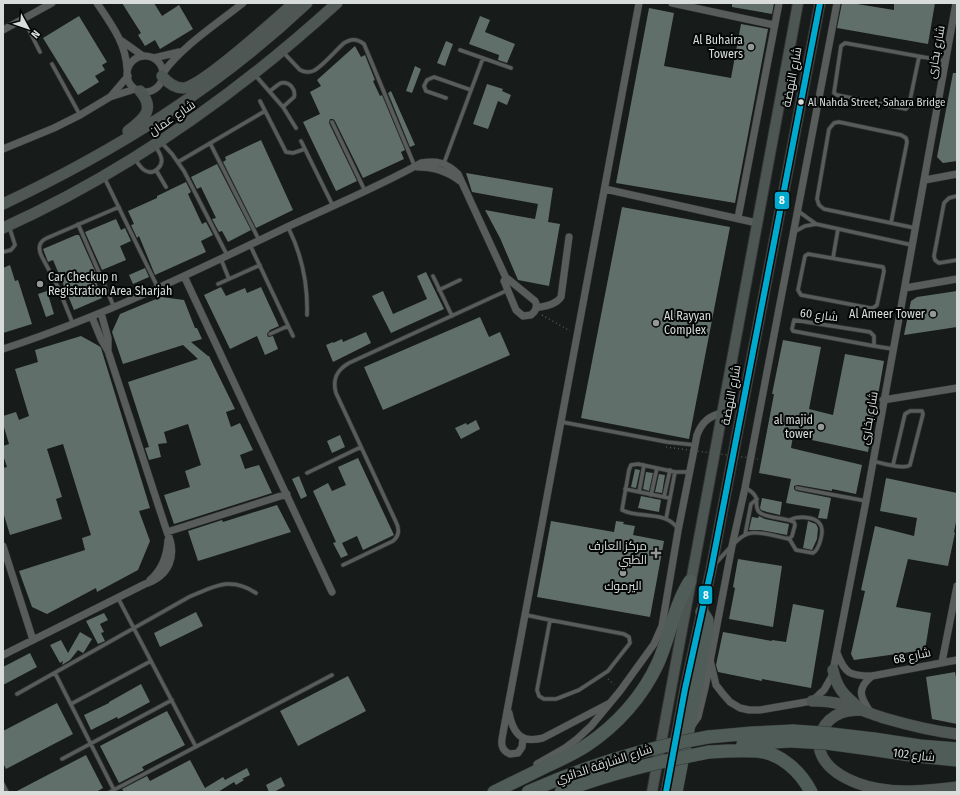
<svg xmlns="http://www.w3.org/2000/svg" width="960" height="795" font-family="'Fira Sans Condensed',Cairo,sans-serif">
<rect width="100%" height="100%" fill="#171b19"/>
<path fill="#616f6a" d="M122 3H154L162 16 179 5 193 29 160 49 155 40 145 46 138 35 141 33Z
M732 3H774L772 14 732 7Z
M842 3H851L894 10V3H935L928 44 837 28Z
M649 8 674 13 664 66 731 78 741 24 768 29 735 203 616 183Z
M79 16 107 62 102 65 105 70 95 76 99 82 78 95 43 38Z
M480 16 490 20 485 32 515 44 507 63 498 60 499 55 469 44Z
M446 41 453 44 445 66 437 63Z
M355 46 361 57 365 55 375 80 373 81 380 96 382 95 405 150 401 152 404 159 363 178 335 121 333 119H330L329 123 357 181 336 191 303 122 320 114 310 92 321 86 317 80Z
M415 66 421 69 412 93 406 91Z
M953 73H957V161L943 163 937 157Z
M487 84 503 89 502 91 511 95 507 105 498 101 488 129 473 124Z
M391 91 415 145 410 147 388 93Z
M261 140 293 210 256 228 223 162 226 160 225 157Z
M217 164 251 230 228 242 222 231 219 232 212 219 216 218 201 187 197 189 191 177Z
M466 173 553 188 548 222 560 224 549 286 518 280 500 238 485 210 535 219 538 204 472 192Z
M186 182 191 192 188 194 202 224 206 222 213 235 201 241 206 252 155 275 139 236 137 238 131 225 134 224 128 211 157 198V196Z
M622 207 730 227 689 439 581 418Z
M116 219 121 230 125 228 131 241 120 246 126 260 102 270 85 232Z
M76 235H79L96 273 93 274 102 298 74 310 53 260 48 262 43 249Z
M10 265 15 281 18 280 32 324 3 333V268Z
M145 268 149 277 133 284 129 275Z
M426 272 444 309 391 333 372 296 383 291 393 314 427 299 417 276Z
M221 287 226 296 245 288 247 293 261 287 279 326 270 330 267 334 268 337 273 336 278 349 265 355 257 336 230 349 204 295Z
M47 291 54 314 46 317 38 294Z
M957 291V327L904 335 911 301 917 297Z
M161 297 184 300 195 328H197L202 339 191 342 208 356H209L235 409 226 412 231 427 240 423 253 450 240 455 245 469 259 465 272 493 174 524 164 495 190 487 185 471 201 465 188 424 164 432 167 443 158 444 161 457 149 460 145 448 149 447 128 382 198 359 183 345 123 364 112 332 120 314Z
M480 317 489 337 500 332 510 355 383 410 364 367Z
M366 332 371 343 333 362 326 345 333 342V343L342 339 343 342Z
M81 336 99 346 101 348 150 508 139 511 150 541 138 570 97 592 96 588 47 614 32 607 19 571 85 550 82 538 91 535 63 444 47 449 62 497 56 499 62 519 10 535 3 512V468L7 467 3 455V446L9 444 3 424V416L16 412 19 420 29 416 15 369 38 362 35 350Z
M783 340 821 347 809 409 833 415 845 354 884 361 868 452 793 436 791 448 862 465 856 494 832 489V491L798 485 794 486V489L796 491 831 498 827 519 818 518 820 509 786 503 791 479 759 473 774 394H772Z
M476 420 480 429 461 439 455 428 466 423 467 425Z
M340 435 345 447 332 453 327 441Z
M358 458 394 535 363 550 357 536 342 543 348 555 341 558 333 543 336 542 313 491 328 483 332 491 346 485 338 467Z
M635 469 640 470 636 488 631 487Z
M646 472 653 473 649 491 643 489Z
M659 474 665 475 662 493 655 492Z
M299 476 307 496 301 499 292 479Z
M886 478 957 493V517L954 532 955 533 948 566 908 559 896 607 931 613 925 650 854 660 851 654 865 591 861 590 875 526 914 536 917 518 880 511Z
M641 496 661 500 659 512 638 508Z
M762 498 782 502 780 515 767 512 761 510 760 508Z
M277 505 291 532 198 561 188 531 222 520 223 522Z
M759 516 765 519 789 524 787 535 760 530H749L752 517 758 518Z
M551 521 614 532 616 521 624 522 623 524 635 526 633 535 664 541 650 617 537 597Z
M808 521 816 524 818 528 817 539 812 550 803 548Z
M738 559 782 566 773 627 729 619 735 588 733 587Z
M793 604 824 610 811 688 762 679V681L718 672 716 665 723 632 772 641V640L786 642Z
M196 612 203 626 160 647 154 633Z
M104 613 108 620 100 624 104 632 101 633 105 641 98 644 86 621Z
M80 632 92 639 84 652 83 653 78 650 70 660 62 665 63 661 60 663 50 645 61 640 68 653Z
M30 653 37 667 3 685V667Z
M955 672 957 683V724L932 719 926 677Z
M348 676 366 711 298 746 280 711Z
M141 684 150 702 118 719 117 717 91 730 84 715 109 703V702Z
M57 703 73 734 6 769 3 763V731Z
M167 711 185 745 142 767 144 770 119 783 100 746Z
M86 755 103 788 96 792H15Z
M190 760 205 788 223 777 225 780 247 768 250 775 242 779 244 780 236 785 234 782 218 792H124L122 789 147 776 150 781Z
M281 777 285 786 274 792H269L266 785Z"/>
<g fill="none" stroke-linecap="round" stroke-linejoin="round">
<defs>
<path id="service" d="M24 20 40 52
M460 50 511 68
M283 52 300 70C304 72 308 73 313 71 321 68 336 50 344 43 351 39 356 38 364 44L415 167
M919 57 909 105 906 109 837 95 834 93 841 46 845 43 945 61
M52 64 80 115
M255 75 283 107 296 128
M270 91C273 89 277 85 281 83 290 81 296 90 294 97L283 107
M446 98 426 91 424 86 427 80 434 77 471 90
M260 101 286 152 293 153 305 149
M332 122 365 191
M301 141 333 206
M161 142 172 154 184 171 227 255
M210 143 259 240
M135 159C138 163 141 169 146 171 154 175 164 166 161 157 160 153 157 149 155 146
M178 162 265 111
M444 163 483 58
M156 170 166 187
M104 177 158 288
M957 196 949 198 944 203 934 256 935 260 939 263 957 260
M798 211 816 224
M891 223 907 142 906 138 901 135 839 122 834 123 829 129 817 199 819 205 824 209 915 228
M78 224 114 307
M288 227C302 255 308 284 307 315
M794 232 805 226 816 224 912 245
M250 245 293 336
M3 252 11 250 15 245 9 226
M808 254 883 267 884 271 877 305 873 308H870L801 295 798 290 805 256Z
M833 258 838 229
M221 259 229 279
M433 276 452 316
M218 284 260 265
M439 290 460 280
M794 320 870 332 874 336V346L793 331 792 329Z
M73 324 58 287 42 257C38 249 38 242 47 238L119 207
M270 334 288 326
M874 346 893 349
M562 422 667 442 695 445
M873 461C881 463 904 470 910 465L923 414 922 411H910L905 414 893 465
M307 473 361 447
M797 488 866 501
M625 489 669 498
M639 492 644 465
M651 495 657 468
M664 497 670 470
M666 519 675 472
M678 529C666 510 639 519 622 510L629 470 631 465 638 464 675 472H690
M745 535 751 504 757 499
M787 538 790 540 796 550 813 553C819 550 825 530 820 524 815 516 797 516 790 520
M715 564C724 555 739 534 751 533 761 531 778 537 789 539L792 536 795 525 794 522C786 518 765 518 759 512 752 503 764 499 746 488
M343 565 393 541C399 536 400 530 396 522L336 393C332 379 337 370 349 363L508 290
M118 598 196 747
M526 615 550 620
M550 620 624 634 629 637 630 643 608 671 579 690 556 699H544L539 696 537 690Z
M55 673 114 790
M17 694 189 597C215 586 231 576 256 593
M71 704 151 661
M62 759 172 700
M3 784 7 792
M110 792 332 675"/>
<path id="minor" d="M97 3C111 24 126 43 127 69
M672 3 774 25
M3 30 52 3
M122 41 143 56
M127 74a18 18 0 1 1 36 0a18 18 0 1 1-36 0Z
M154 58 179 52
M163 73C181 47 218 23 243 3
M111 96 128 76
M3 149 54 128 80 115 110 97 135 89
M418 167C434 167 447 171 460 181
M925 180 957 174
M605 189 757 223
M738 218 779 3
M184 276 332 592
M506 278 508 279 535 301C538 306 536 311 531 315L523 316 516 310 504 281Z
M905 288 957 279
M536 308C545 306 556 305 561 297L569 237
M101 313 108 338V349
M3 349C101 317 194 272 287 227 332 206 378 187 421 163 437 160 447 163 458 174L506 278
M883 400 957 388
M167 532 287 494
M3 546 33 640
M150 580C162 570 167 555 168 540
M837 653C845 674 850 676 872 676L957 660
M3 655 145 584C169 576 178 556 167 532L108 351 101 339 92 317
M710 660 716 685 723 694 730 702 740 708 749 710H760L812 701 824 690 832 676 866 501 956 3
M942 662 957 586
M509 713C513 733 521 744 543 738L608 704
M871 713C860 697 856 689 872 676
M691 727 698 717 705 688 732 546 745 488 837 3
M523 738 522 747 518 753 510 754C500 750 501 742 503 733L639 3
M537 764 565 748 577 739 591 726 620 691 654 644 662 626 678 531 697 435C702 422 709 416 722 413"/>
<path id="secondary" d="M652 792 798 3
M666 792 685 689 711 570 820 3"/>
<path id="primary" d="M162 76C168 83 174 88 183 88 201 87 277 18 294 3
M128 131C144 119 156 109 140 91
M3 204C115 151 217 88 307 3
M3 228C127 172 237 94 337 3
M833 670C837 688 843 694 857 706
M812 701C838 700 860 710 884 718 908 725 932 731 957 734
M862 710C855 710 848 710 841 713 823 720 813 740 823 758 830 770 844 778 857 783 888 795 924 791 957 787"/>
<path id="motorway" d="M708 737 752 733 793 731
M874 739 920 746 957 749
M743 744 790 741
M870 749 917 756 957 760
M709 752C724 751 740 750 756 751 780 752 801 772 811 792
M494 792C512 783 531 774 549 765 562 759 575 753 587 745 617 725 643 696 658 663 670 636 674 606 690 581
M676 792 707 631V620L702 612"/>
</defs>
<use href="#service" stroke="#323433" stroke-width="5"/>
<use href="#minor" stroke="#323433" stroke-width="8"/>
<use href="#secondary" stroke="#323433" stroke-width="12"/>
<use href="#primary" stroke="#323433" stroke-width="12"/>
<use href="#motorway" stroke="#323433" stroke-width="14"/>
<path stroke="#545756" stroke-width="1.5" stroke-dasharray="1 3" stroke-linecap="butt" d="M542 315 570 331
M608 679 614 685"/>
<use href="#service" stroke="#585c5a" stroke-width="3.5"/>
<use href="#minor" stroke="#585c5a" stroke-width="7"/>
<use href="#secondary" stroke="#4e5653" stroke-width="10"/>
<use href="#primary" stroke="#4f5755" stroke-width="11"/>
<use href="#motorway" stroke="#4f5c57" stroke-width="13"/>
<defs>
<path id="motorway-bridge" d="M793 731 823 733 874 739
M790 741 826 743 870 749
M528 792C586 766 645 748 708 737
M561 792C609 773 658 762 709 752"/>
</defs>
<use href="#motorway-bridge" stroke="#323433" stroke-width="14" stroke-linecap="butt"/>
<path stroke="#545756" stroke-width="1.5" stroke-dasharray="1 3" stroke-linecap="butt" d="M666 447 758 459"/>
<use href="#motorway-bridge" stroke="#4f5c57" stroke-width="13"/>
<defs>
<path id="bus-1" d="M666 792 685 689 711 570 820 3"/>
</defs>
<use href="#bus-1" stroke="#040706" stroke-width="9"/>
<use href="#bus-1" stroke="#00a9ce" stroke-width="6"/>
</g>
<g fill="#949997" stroke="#040706" stroke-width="1.5">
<circle cx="751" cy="47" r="4"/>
<circle cx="40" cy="284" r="4"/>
<circle cx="933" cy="314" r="4"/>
<circle cx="656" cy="323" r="4"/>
<circle cx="821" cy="427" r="4"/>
<path d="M654 547h4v4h4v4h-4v4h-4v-4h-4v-4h4z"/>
<circle cx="623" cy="573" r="4"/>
</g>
<circle fill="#d8dddb" stroke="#040706" stroke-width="1.5" cx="801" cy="102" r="3.5"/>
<g text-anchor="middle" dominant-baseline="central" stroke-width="4" stroke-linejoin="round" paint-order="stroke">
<g font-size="11" fill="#d8dddb" stroke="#040706" text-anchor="start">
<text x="808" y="102">Al Nahda Street, Sahara Bridge</text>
</g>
<g font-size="12" fill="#d8dddb" stroke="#040706" text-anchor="end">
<text x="743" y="40">Al Buhaira<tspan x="743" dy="14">Towers</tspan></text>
<text x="48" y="277" text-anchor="start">Car Checkup n<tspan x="48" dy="14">Registration Area Sharjah</tspan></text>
<text x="925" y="314">Al Ameer Tower</text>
<text x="664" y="316" text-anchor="start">Al Rayyan<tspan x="664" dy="14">Complex</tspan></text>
<text x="813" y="420">al majid<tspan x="813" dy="14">tower</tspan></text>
<text x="647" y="546">مركز العارف<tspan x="647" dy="14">الطبي</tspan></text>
<text x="623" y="586" text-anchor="middle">اليرموك</text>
</g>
<g font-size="12" fill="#d8dddb" stroke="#040706">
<text transform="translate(936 52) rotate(-80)">شارع بخارى</text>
<text transform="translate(792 77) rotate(-79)">شارع النهضة</text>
<text transform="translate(172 118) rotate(-34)">شارع عمان</text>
<text transform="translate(819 315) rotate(7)">شارع 60</text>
<text transform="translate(731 395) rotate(-79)">شارع النهضة</text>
<text transform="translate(869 418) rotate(-80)">شارع بخارى</text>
<text transform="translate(912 656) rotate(-12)">شارع 68</text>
<text transform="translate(914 755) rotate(7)">شارع 102</text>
<text transform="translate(604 764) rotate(-18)">شارع الشارقة الدائري</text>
</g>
</g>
<g stroke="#040706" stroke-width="1.5">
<rect x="774" y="191" width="16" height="19" rx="4" fill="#00a9ce"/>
<rect x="698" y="585" width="15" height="20" rx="4" fill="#00a9ce"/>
</g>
<g font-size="11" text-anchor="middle" font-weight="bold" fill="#fff">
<text x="782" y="204">8</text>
<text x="706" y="599">8</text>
</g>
<rect width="960" height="795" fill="none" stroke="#d8dddb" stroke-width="8"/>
<g transform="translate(28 28) rotate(130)" stroke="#040706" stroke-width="3" paint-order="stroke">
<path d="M0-3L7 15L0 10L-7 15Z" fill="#d8dddb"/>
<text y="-6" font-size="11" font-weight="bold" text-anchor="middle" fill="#d8dddb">N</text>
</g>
</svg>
